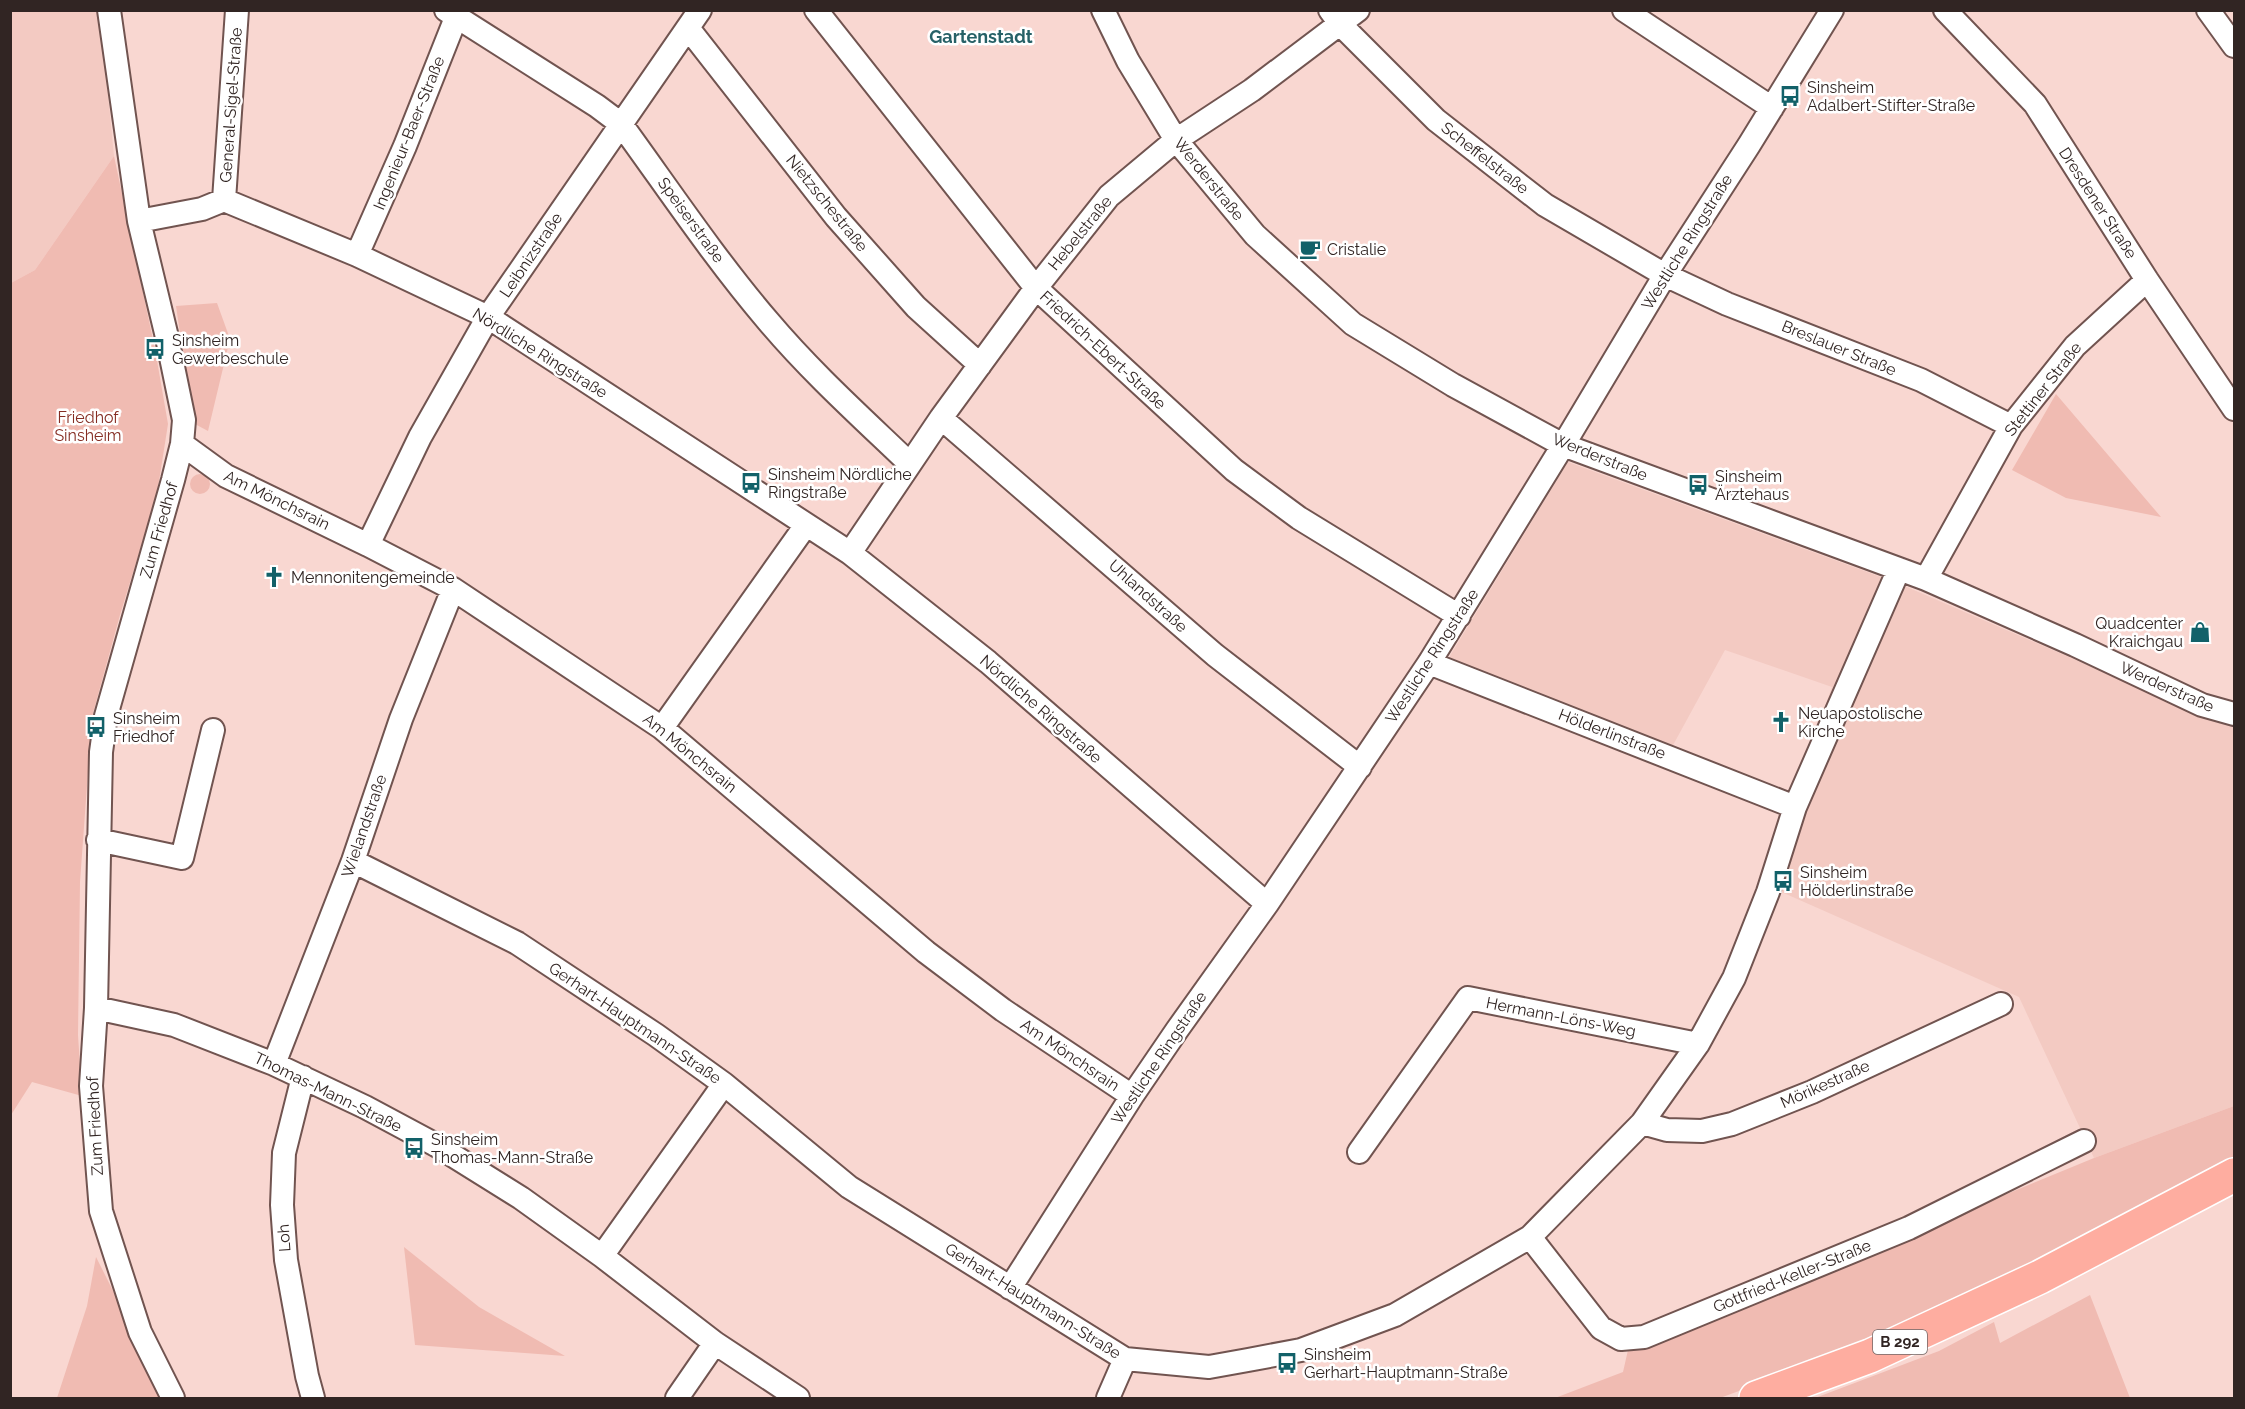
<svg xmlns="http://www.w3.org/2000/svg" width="2245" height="1409" font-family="Raleway,sans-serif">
<rect width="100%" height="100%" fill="#f9d7d1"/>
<path fill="#f3cac2" d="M11 11H100L114 156 35 270 11 283Z
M1568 462 1900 584 2196 712 2234 721V1106L2094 1158 2019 997 1761 883 1832 687 1725 650 1672 747 1448 659Z"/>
<path fill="#f0bbb2" d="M114 156 155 349 168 424 157 494 120 615 92 717 80 882 78 1035 82 1096 32 1082 11 1115V283L35 270Z
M217 303 230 339 208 431 193 423 176 306Z
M2056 394 2161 517 2066 498 2012 470Z
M190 484a10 10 0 1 1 20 0a10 10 0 1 1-20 0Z
M2234 1106V1160L1963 1300 1814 1363 1720 1398H1555L1623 1372 1628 1350 2094 1158Z
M404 1247 479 1307 565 1356 415 1345Z
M96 1257 167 1398H57L87 1306Z
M2090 1295 2130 1398H1815L1939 1351 1994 1322 2000 1343Z"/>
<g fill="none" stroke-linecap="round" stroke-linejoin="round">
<defs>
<path id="minor" d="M109 10 139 221 166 333 184 420 182 444 173 480 106 716 101 752 96 1008 91 1086 101 1211 140 1332 173 1398
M446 10 597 106 621 124C669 190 715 259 768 321 811 372 861 417 909 463
M816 10 1036 288 1234 470 1299 518 1459 616
M1103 10 1128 61 1176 140 1255 235 1353 324 1453 385 1563 445 1926 579 2075 645 2202 705 2234 714
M1330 10 1341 25 1436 120 1545 205 1665 275 1727 304 1921 380 2011 426
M1624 10 1772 108
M1945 10 2035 104 2147 280 2234 409
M2208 10 2234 46
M688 28 836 217 916 307 980 365
M224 200 357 255 488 317 850 553 988 662 1267 904
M224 200 237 10
M139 221 202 209 224 200
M357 255 405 146 459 10
M941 418 1215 655 1360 767
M182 444 226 476 368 545 453 589 662 728 926 952 1003 1010 1132 1096
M368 545 420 437 488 317 700 10
M850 553 941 418 1036 288 1109 196 1176 140 1252 90 1358 10
M1926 579 2011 426 2075 346 2147 280
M1429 663 1795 807
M662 728 806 525
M98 840 182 858 213 730
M353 861 517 943 656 1035 724 1084 849 1187 1125 1359 1209 1367 1248 1360 1301 1350 1395 1315 1530 1237 1642 1123 1698 1044 1734 978 1768 892 1795 807 1899 569
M96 1008 174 1025 274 1064 365 1107 436 1145 521 1198 602 1256 715 1343 798 1398
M274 1064 353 861 401 719 453 589
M303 1077 284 1153 282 1205 286 1260 307 1376 313 1398
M1642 1123 1667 1130 1702 1131 1732 1124 1812 1092 2001 1004
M1359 1152 1468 998 1698 1044
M1530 1237 1601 1328 1621 1339 1644 1337 1909 1228 2084 1141
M602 1256 724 1084
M1010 1288 1132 1096 1177 1030 1267 904 1429 663 1570 434 1665 275 1749 145 1832 10
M677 1398 715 1343
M1108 1398 1125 1359"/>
<path id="highway" d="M1756 1398 1870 1356 2040 1277 2234 1175"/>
</defs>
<use href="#minor" stroke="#715450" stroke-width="26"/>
<use href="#highway" stroke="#fff" stroke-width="36"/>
<use href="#minor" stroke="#fff" stroke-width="22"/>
<use href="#highway" stroke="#feada0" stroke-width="33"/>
</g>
<defs>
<symbol id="bus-bare" viewBox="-9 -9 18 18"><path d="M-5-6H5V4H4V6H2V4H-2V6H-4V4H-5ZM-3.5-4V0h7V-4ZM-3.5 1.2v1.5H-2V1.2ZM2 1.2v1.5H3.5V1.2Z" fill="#126169" stroke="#fff" stroke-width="2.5" paint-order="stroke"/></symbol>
<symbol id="cafe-bare" viewBox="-9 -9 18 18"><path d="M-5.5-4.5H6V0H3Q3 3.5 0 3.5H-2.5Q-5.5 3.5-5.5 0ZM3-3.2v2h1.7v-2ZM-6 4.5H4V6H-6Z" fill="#126169" stroke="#fff" stroke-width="2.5" paint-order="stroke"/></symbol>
<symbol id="church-bare" viewBox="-9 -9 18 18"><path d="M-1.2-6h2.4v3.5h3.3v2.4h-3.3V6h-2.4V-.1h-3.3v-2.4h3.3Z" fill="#126169" stroke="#fff" stroke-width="2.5" paint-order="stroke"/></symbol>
<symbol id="shop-bare" viewBox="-9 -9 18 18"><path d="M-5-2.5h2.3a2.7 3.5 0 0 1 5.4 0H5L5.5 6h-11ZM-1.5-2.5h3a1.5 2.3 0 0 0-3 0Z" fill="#126169" stroke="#fff" stroke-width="2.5" paint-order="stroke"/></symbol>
</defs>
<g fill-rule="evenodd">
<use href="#bus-bare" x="1775" y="81" width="30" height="30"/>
<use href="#cafe-bare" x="1295" y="234" width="30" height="30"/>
<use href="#bus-bare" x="140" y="334" width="30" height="30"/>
<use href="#bus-bare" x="736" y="468" width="30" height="30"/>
<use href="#bus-bare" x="1683" y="470" width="30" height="30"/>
<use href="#church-bare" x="259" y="562" width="30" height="30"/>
<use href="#shop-bare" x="2185" y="617" width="30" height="30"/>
<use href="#church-bare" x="1766" y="707" width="30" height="30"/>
<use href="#bus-bare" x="81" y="712" width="30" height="30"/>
<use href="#bus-bare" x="1768" y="866" width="30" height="30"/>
<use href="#bus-bare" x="399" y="1133" width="30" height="30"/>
<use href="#bus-bare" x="1272" y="1348" width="30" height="30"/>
</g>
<g text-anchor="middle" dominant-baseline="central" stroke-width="5" stroke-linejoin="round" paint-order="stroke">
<rect fill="#fff" stroke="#6f6665" stroke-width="1.5" x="1873" y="1330" width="54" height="24" rx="4.5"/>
<g font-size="15" font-weight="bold" fill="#312523">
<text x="1900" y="1342">B 292</text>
</g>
<g font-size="16" fill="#312523" stroke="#fff" text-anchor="start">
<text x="1807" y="87">Sinsheim<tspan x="1807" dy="18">Adalbert-Stifter-Straße</tspan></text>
<text x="1327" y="249">Cristalie</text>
<text x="172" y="340">Sinsheim<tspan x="172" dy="18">Gewerbeschule</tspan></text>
<text x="768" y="474">Sinsheim Nördliche<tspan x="768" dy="18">Ringstraße</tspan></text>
<text x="1715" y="476">Sinsheim<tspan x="1715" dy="18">Ärztehaus</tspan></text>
<text x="291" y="577">Mennonitengemeinde</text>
<text x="2183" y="623" text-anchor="end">Quadcenter<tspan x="2183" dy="18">Kraichgau</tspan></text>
<text x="1798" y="713">Neuapostolische<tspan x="1798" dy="18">Kirche</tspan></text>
<text x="113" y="718">Sinsheim<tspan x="113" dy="18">Friedhof</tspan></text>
<text x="1800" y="872">Sinsheim<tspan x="1800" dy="18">Hölderlinstraße</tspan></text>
<text x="431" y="1139">Sinsheim<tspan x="431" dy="18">Thomas-Mann-Straße</tspan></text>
<text x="1304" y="1354">Sinsheim<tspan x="1304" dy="18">Gerhart-Hauptmann-Straße</tspan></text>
</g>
<g font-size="16" fill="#312523" stroke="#fff">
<text transform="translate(231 105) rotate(-86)">General-Sigel-Straße</text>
<text transform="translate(409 133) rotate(-68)">Ingenieur-Baer-Straße</text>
<text transform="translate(1485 158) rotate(38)">Scheffelstraße</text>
<text transform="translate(1209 179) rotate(51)">Werderstraße</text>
<text transform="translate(827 203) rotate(51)">Nietzschestraße</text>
<text transform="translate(2098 203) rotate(57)">Dresdener Straße</text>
<text transform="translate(691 220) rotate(54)">Speiserstraße</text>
<text transform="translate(1080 233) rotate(-51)">Hebelstraße</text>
<text transform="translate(1687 242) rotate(-58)">Westliche Ringstraße</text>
<text transform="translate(531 255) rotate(-56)">Leibnizstraße</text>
<text transform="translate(1839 348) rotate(22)">Breslauer Straße</text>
<text transform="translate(1103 350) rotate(43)">Friedrich-Ebert-Straße</text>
<text transform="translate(540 353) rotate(32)">Nördliche Ringstraße</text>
<text transform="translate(2043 389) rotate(-52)">Stettiner Straße</text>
<text transform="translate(1600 457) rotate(22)">Werderstraße</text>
<text transform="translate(277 500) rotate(26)">Am Mönchsrain</text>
<text transform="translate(159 530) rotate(-74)">Zum Friedhof</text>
<text transform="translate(1148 596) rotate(42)">Uhlandstraße</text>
<text transform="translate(1432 656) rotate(-57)">Westliche Ringstraße</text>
<text transform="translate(2167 687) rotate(24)">Werderstraße</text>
<text transform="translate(1041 709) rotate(41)">Nördliche Ringstraße</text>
<text transform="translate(1612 734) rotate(21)">Hölderlinstraße</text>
<text transform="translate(690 753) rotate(39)">Am Mönchsrain</text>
<text transform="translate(364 826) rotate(-71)">Wielandstraße</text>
<text transform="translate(1561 1017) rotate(11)">Hermann-Löns-Weg</text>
<text transform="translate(635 1023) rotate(34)">Gerhart-Hauptmann-Straße</text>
<text transform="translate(1070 1055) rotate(34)">Am Mönchsrain</text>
<text transform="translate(1159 1058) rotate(-56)">Westliche Ringstraße</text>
<text transform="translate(1825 1084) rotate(-24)">Mörikestraße</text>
<text transform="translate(328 1092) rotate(26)">Thomas-Mann-Straße</text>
<text transform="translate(95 1126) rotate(-93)">Zum Friedhof</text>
<text transform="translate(284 1238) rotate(-94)">Loh</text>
<text transform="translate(1792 1276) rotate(-22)">Gottfried-Keller-Straße</text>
<text transform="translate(1033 1301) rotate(32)">Gerhart-Hauptmann-Straße</text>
</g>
<g font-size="16" fill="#852d23" stroke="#fff">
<text x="88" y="417">Friedhof<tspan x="88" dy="18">Sinsheim</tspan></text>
</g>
<g font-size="18" font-weight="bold" fill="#276167" stroke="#fff">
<text x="981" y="36">Gartenstadt</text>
</g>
</g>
<rect width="2245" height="1409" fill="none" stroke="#312523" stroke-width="24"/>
</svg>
